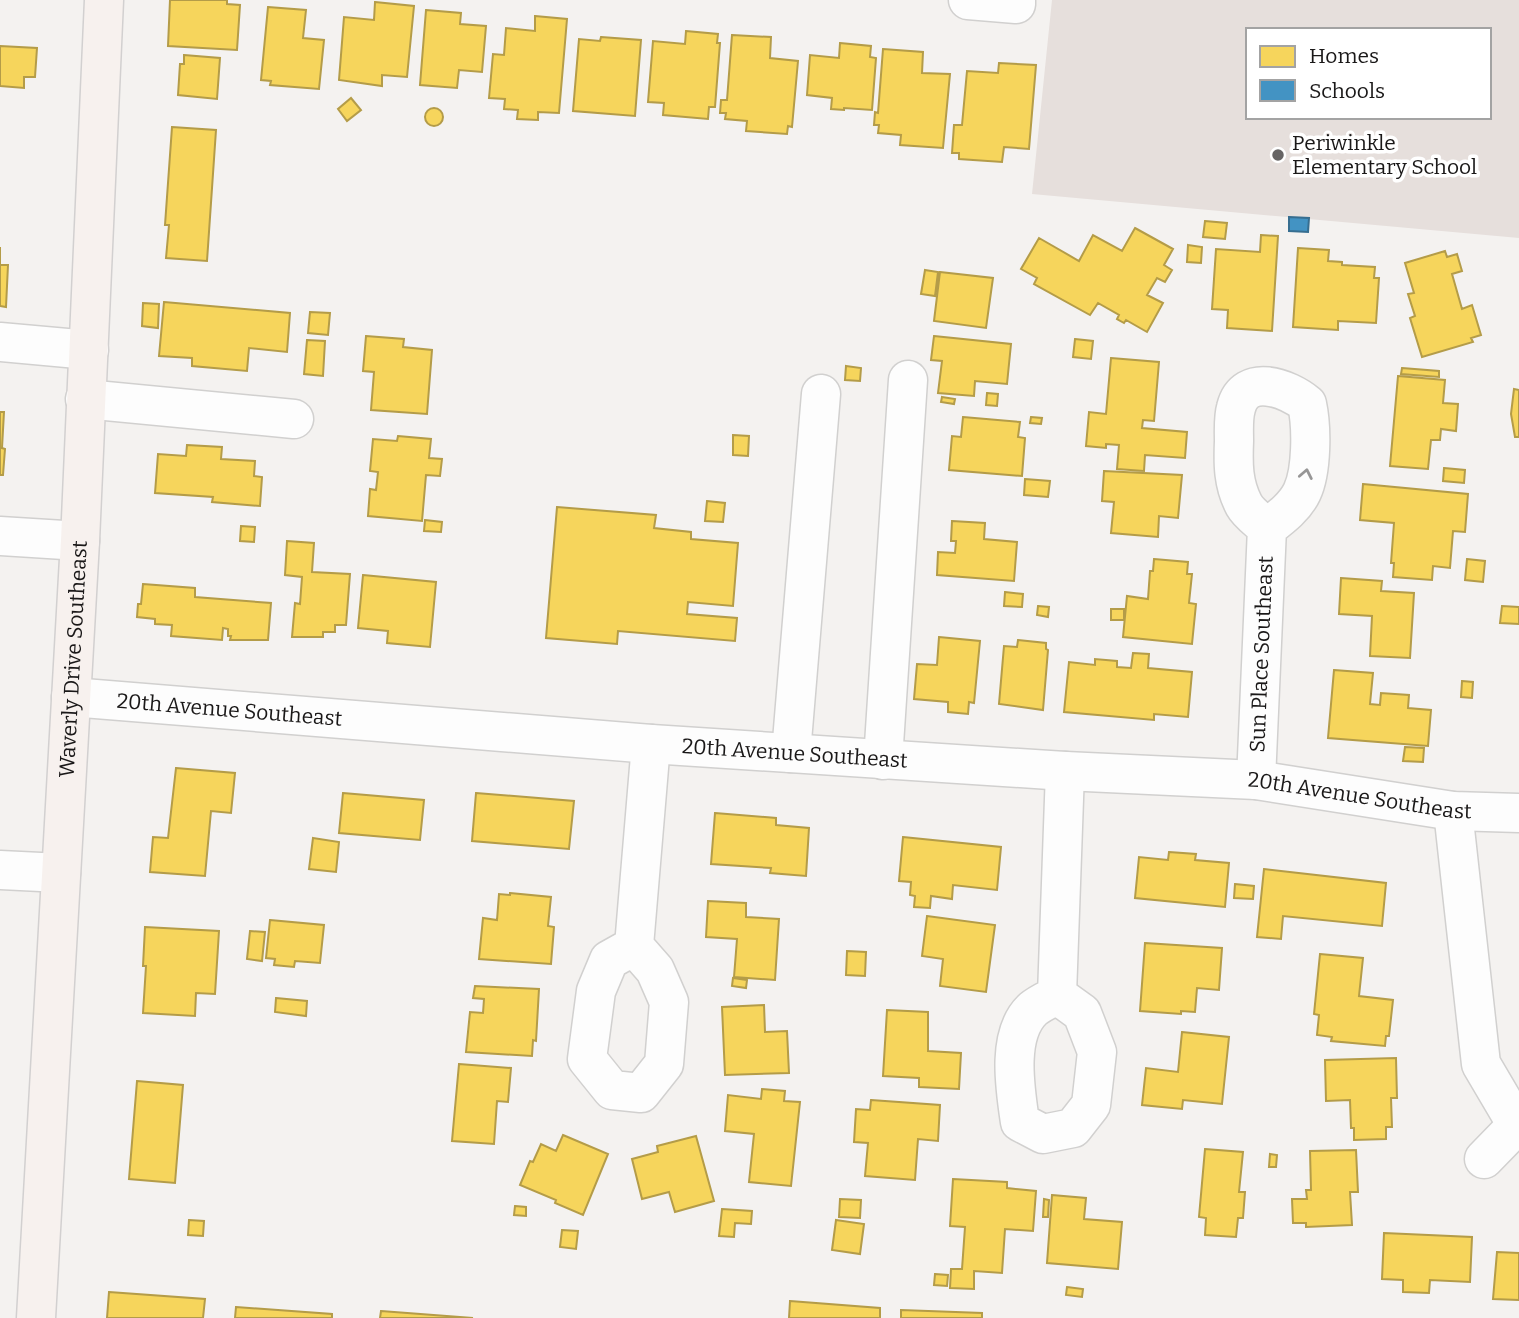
<svg xmlns="http://www.w3.org/2000/svg" width="1519" height="1318" font-family="Bitter,serif">
<rect width="100%" height="100%" fill="#f4f2f0"/>
<path fill="#e6dfdc" fill-rule="evenodd" d="M1052 0H1519V238L1032 194ZM1248 30H1489V117H1248Z"/>
<path fill="#f6d55c" stroke="#b49c48" stroke-width="2" d="M170 0H227V4L240 5 237 50 168 46Z
M375 2 414 6 407 77 382 75V86L339 80 344 17 374 20Z
M268 7 306 10 303 38 324 40 319 89 270 85 271 81 261 80Z
M426 10 461 13 460 24 486 26 482 72 459 70 457 88 420 85Z
M535 16 567 19 559 113 538 112V120L517 119 518 110 504 109 505 99 489 98 493 54 504 55 506 28 535 31Z
M686 31 718 34 717 43H720L715 107H709L708 119 663 115 664 103 648 102 653 41 685 44Z
M732 35 771 37 770 58 798 61 792 127 788 126 787 134 746 131 747 121 725 119 726 113H720L721 100H727Z
M601 37 641 40 635 116 573 111 579 39 600 41Z
M840 43 871 46 870 57 876 58 872 110 844 108V110L831 109 832 98 807 95 810 55 839 58Z
M0 46 37 48 35 77H24V88L0 86Z
M883 49 923 52 922 73 950 74 943 148 900 145 901 135 878 133 879 125H874L875 112 878 113Z
M184 55 220 58 217 99 178 95 180 64H184Z
M999 63 1036 65 1029 149 1004 147 1002 162 959 159V153H952L954 125H962L967 71 998 73Z
M351 98 361 110 347 121 338 109Z
M425 117a9 9 0 1 1 18 0a9 9 0 1 1-18 0Z
M172 127 216 130 207 261 166 258 169 225H165Z
M1205 221 1227 223 1225 239 1203 237Z
M1135 228 1173 249 1164 265 1172 270 1165 282 1157 278 1147 295 1163 303 1147 332 1126 320 1124 323 1117 319 1119 315 1098 303 1090 315 1034 284 1037 278 1021 269 1039 238 1079 261 1093 235 1122 251Z
M1261 235 1278 236 1272 331 1227 328 1228 310 1212 309 1216 249 1260 252Z
M1188 245 1202 247 1201 263 1187 262Z
M0 247V265H8L6 307 0 306Z
M1298 248 1329 250 1328 261 1342 262V265L1375 267 1374 278H1379L1376 323 1338 321V330L1293 327Z
M1445 251 1447 257 1457 254 1462 271 1452 274 1462 309 1472 305 1481 335 1471 338 1473 342 1422 357 1410 318 1415 316 1408 294 1414 293 1405 263Z
M925 270 938 272 935 296 921 294Z
M940 272 993 278 986 328 934 321Z
M164 302 290 313 287 352 249 348 247 371 192 366V358L159 356Z
M143 303 159 304 158 328 142 326Z
M310 312 330 313 328 335 308 333Z
M366 336 404 339 403 347 432 350 427 414 371 410 374 372 363 371Z
M934 336 1011 344 1007 384 975 381 974 396 938 393 942 361 931 360Z
M1075 339 1093 341 1091 359 1073 357Z
M307 340 325 341 323 376 304 374Z
M1111 358 1159 362 1154 421 1143 420 1142 428 1187 432 1185 458 1145 455 1144 471 1117 469 1119 445 1106 444V448L1086 446 1089 412 1106 414Z
M846 366 861 368 860 381 845 380Z
M1402 368 1439 371V377L1401 374Z
M1398 376 1445 380 1443 403 1458 404 1456 431 1441 429 1440 440H1431L1428 469 1390 466Z
M1514 389 1519 390V437H1515L1511 414Z
M987 393 998 394 997 406 986 405Z
M942 397 955 399 954 404 941 402Z
M0 412H4L2 448 5 449 3 475H0Z
M963 417 1020 422 1018 437 1025 438 1022 476 949 470 952 436 961 437Z
M1031 417 1042 418 1041 424 1030 423Z
M733 435 749 436 748 456 733 455Z
M398 436 431 439 429 458 442 459 440 476 426 475 422 521 368 516 370 489 376 490 378 472 370 471 373 439 397 441Z
M187 445 222 447 221 459 255 461 254 476 262 477 260 506 212 502 213 497 155 493 158 454 186 456Z
M1444 468 1465 470 1464 483 1443 481Z
M1104 471 1182 475 1178 518 1159 516 1158 537 1111 533 1114 502 1102 501Z
M1025 479 1050 481 1048 497 1024 495Z
M1363 484 1468 494 1465 532 1453 531 1450 568 1433 566 1432 580 1393 577 1394 563H1391L1394 523 1360 520Z
M707 501 725 503 723 522 705 521Z
M557 507 656 515 654 528 691 532V539L738 543 733 606 688 602 687 614 737 618 735 641 618 631 617 644 546 638Z
M425 520 442 522 441 532 424 531Z
M952 521 985 523 984 539 1017 542 1014 581 937 575 938 552 955 553 956 541H951Z
M241 526 255 527 254 542 240 541Z
M287 541 314 543 312 572 350 574 346 625H335V632H323V637H292L295 603 300 604 302 577 285 575Z
M1154 559 1188 562 1187 574H1192L1189 603 1196 604 1192 644 1123 637 1127 596 1148 599 1150 571H1153Z
M1467 559 1485 561 1483 582 1465 580Z
M363 575 436 582 430 647 387 643 388 631 358 628Z
M1341 578 1382 581 1381 591 1414 593 1410 658 1370 656 1372 616 1339 614Z
M143 584 195 588V597L271 603 268 640H230L231 636H228V629L223 628 222 640 171 636 172 625 155 624V619L137 617 138 604H141Z
M1005 592 1023 594 1022 607 1004 606Z
M1038 606 1049 607 1048 617 1037 615Z
M1502 606 1519 607V624L1500 623Z
M1111 609H1124V620H1111Z
M939 637 980 641 974 703 969 702 968 714 948 712V702L914 699 917 664 937 665Z
M1018 640 1046 643V649L1048 650 1043 710 999 704 1004 646 1017 647Z
M1133 653 1149 654 1148 668 1192 672 1188 717 1154 714V720L1064 712 1069 662 1095 665V659L1117 661V667L1131 668Z
M1334 670 1373 673 1370 704 1380 705 1381 693 1409 695 1408 708 1431 710 1428 746 1328 738Z
M1462 681 1473 682 1472 698 1461 697Z
M1405 747 1424 748 1423 762 1403 761Z
M176 768 235 773 231 813 211 811 205 876 150 872 153 837 168 838Z
M343 793 424 800 420 840 339 833Z
M476 793 574 801 569 849 472 841Z
M715 813 776 818V825L809 828 806 876 770 873 771 868 711 864Z
M903 837 1001 847 997 890 953 885 952 899 931 896 930 908 914 907 915 896 910 895 911 882 899 881Z
M313 838 339 842 336 872 309 869Z
M1169 852 1196 854 1195 860 1229 863 1225 907 1135 898 1139 857 1168 860Z
M1264 869 1386 883 1382 926 1283 916 1281 939 1257 937Z
M1235 884 1254 886 1253 899 1234 898Z
M510 893 551 897 548 926 554 927 551 964 479 959 483 918 497 920 499 894 510 895Z
M708 901 746 903V917L779 919 775 980 734 977 737 939 706 937Z
M927 916 995 925 986 992 940 986 943 959 922 956Z
M270 920 324 925 320 963 295 961 294 967 274 965 275 959 266 958Z
M145 927 219 931 215 994 196 993 195 1016 143 1013 146 966H143Z
M250 931 265 932 262 961 247 959Z
M1145 943 1222 948 1219 990 1197 988 1195 1012 1181 1011V1014L1140 1011Z
M847 951 866 952 865 976 846 975Z
M1320 954 1363 958 1359 996 1393 1000 1389 1036H1386L1385 1046 1331 1041 1332 1037 1317 1035 1319 1015 1314 1014Z
M733 978 747 980 746 988 732 986Z
M475 986 539 989 536 1041 533 1040 532 1056 466 1052 470 1012 483 1013 484 999 473 998Z
M276 998 307 1001 306 1016 275 1012Z
M764 1005 765 1032 787 1031 789 1073 725 1075 722 1007Z
M887 1010 928 1012V1051L961 1053 959 1089 919 1087V1078L883 1076Z
M1182 1032 1229 1037 1222 1104 1183 1100 1182 1109 1142 1105 1146 1068 1178 1072Z
M1396 1058 1397 1098H1391L1392 1127H1386V1139L1354 1140V1128H1351L1350 1100 1326 1101 1325 1060Z
M459 1064 511 1068 508 1102 497 1101 494 1144 452 1141Z
M137 1081 183 1085 175 1183 129 1179Z
M762 1089 785 1091 784 1101 800 1102 791 1186 749 1182 754 1134 725 1131 728 1095 761 1099Z
M871 1100 940 1105 938 1141 918 1139 915 1180 865 1176 868 1143 854 1142 856 1109 870 1110Z
M563 1135 608 1154 583 1215 555 1203 556 1200 520 1185 530 1161 533 1162 541 1144 556 1151Z
M696 1136 714 1201 675 1212 669 1192 642 1199 632 1159 658 1152 657 1146Z
M1205 1149 1243 1152 1239 1192H1245L1243 1218H1238L1236 1237 1205 1235 1206 1218 1199 1217Z
M1356 1150 1358 1192H1350L1352 1225 1306 1227V1223H1293L1292 1199H1307L1306 1190H1311L1310 1151Z
M1270 1154 1277 1155 1276 1167H1269Z
M953 1179 1007 1182V1188L1036 1191 1033 1231 1005 1229 1002 1273 974 1271V1289L950 1288 951 1269H962L965 1227 950 1226Z
M1052 1195 1086 1198 1084 1219 1122 1222 1118 1269 1047 1263Z
M840 1199 861 1200 860 1218 839 1217Z
M1044 1199 1049 1200 1048 1217H1043Z
M515 1206 526 1207V1216L514 1215Z
M722 1209 752 1211 751 1224 735 1223 734 1237 719 1236Z
M189 1220 204 1221 203 1236 188 1235Z
M836 1220 864 1224 860 1254 832 1250Z
M562 1230 578 1231 576 1249 560 1247Z
M1384 1233 1472 1237 1470 1282 1430 1280 1429 1293 1403 1292V1280L1382 1279Z
M1497 1252 1519 1253V1300L1493 1299Z
M935 1274 948 1275 947 1286 934 1285Z
M1067 1287 1083 1289 1082 1297 1066 1295Z
M109 1292 205 1299 203 1318H107Z
M790 1301 880 1308V1318H789Z
M236 1307 332 1314V1318H235Z
M901 1310 982 1313V1318H901Z
M381 1311 473 1318H380Z"/>
<path fill="#4393c3" stroke="#376e90" stroke-width="2" d="M1289 217 1309 218 1308 232 1289 231Z"/>
<g fill="none" stroke-linecap="round" stroke-linejoin="round">
<defs>
<g id="minor">
<path d="M968 0 1016 4V0"/>
<path d="M0 342 89 350"/>
<path d="M85 399 294 419"/>
<path d="M0 536 80 541"/>
<path id="s1" d="M71 697 651 744 1065 771 1256 780 1453 811 1519 813"/>
<path d="M791 753 821 394"/>
<path d="M883 760 908 380"/>
<path id="s2" d="M1256 780 1267 528C1280 518 1295 507 1302 492 1312 471 1312 427 1307 404 1288 388 1245 372 1236 408 1233 418 1234 431 1234 441 1233 464 1233 484 1244 505 1249 514 1260 521 1267 528"/>
<path d="M1453 811 1481 1064 1514 1120 1519 1123"/>
<path d="M0 870 61 873"/>
<path d="M634 946 609 960 596 991 587 1059 612 1090 641 1093 664 1064 669 1002 655 970 634 946 651 744"/>
<path d="M1057 995C1050 999 1040 1003 1033 1009 1006 1034 1015 1088 1020 1122L1043 1134 1073 1128 1091 1105 1097 1052 1082 1013 1057 995 1065 771"/>
<path d="M1484 1159 1519 1123"/>
</g>
<g id="major">
<path id="s3" d="M36 1318 80 541 104 0"/>
</g>
</defs>
<use href="#minor" stroke="#d1d0cf" stroke-width="41"/>
<use href="#major" stroke="#d2d0d0" stroke-width="41"/>
<use href="#minor" stroke="#fdfdfd" stroke-width="38"/>
<use href="#major" stroke="#f7f1ee" stroke-width="38"/>
</g>
<defs><path id="oneway-chevron" d="M-2-3.5L2.5 0L-2 3.5" fill="none" stroke-width="1.6" stroke-linecap="round" stroke-linejoin="round" transform="scale(1.75)"/></defs>
<use stroke="#979696" href="#oneway-chevron" transform="translate(1306 474) rotate(-79)"/>
<circle fill="#666464" stroke="#fff" stroke-width="2.5" cx="1278" cy="155" r="7"/>
<g text-anchor="middle" dominant-baseline="central" stroke-width="7" stroke-linejoin="round" paint-order="stroke">
<g font-size="21" fill="#1a1818" stroke="#fff" text-anchor="start">
<text x="1292" y="143">Periwinkle<tspan x="1292" dy="24">Elementary School</tspan></text>
</g>
<g font-size="21" fill="#1a1818" stroke="#fff">
<text stroke="none"><textPath href="#s2" startOffset="126">Sun Place Southeast</textPath></text>
<text stroke="none"><textPath href="#s3" startOffset="660">Waverly Drive Southeast</textPath></text>
<text stroke="none"><textPath href="#s1" startOffset="159">20th Avenue Southeast</textPath></text>
<text stroke="none"><textPath href="#s1" startOffset="726">20th Avenue Southeast</textPath></text>
<text stroke="none"><textPath href="#s1" startOffset="1293">20th Avenue Southeast</textPath></text>
</g>
</g>
<rect x="1246" y="28" width="245" height="91" fill="#ffffff" stroke="#a3a3a3" stroke-width="2"/>
<rect x="1260" y="46" width="35" height="21" fill="#f6d55c" stroke="#a3a3a3" stroke-width="2"/>
<text x="1309" y="63" font-size="21" fill="#1a1818">Homes</text>
<rect x="1260" y="80" width="35" height="21" fill="#4393c3" stroke="#a3a3a3" stroke-width="2"/>
<text x="1309" y="98" font-size="21" fill="#1a1818">Schools</text>
</svg>
